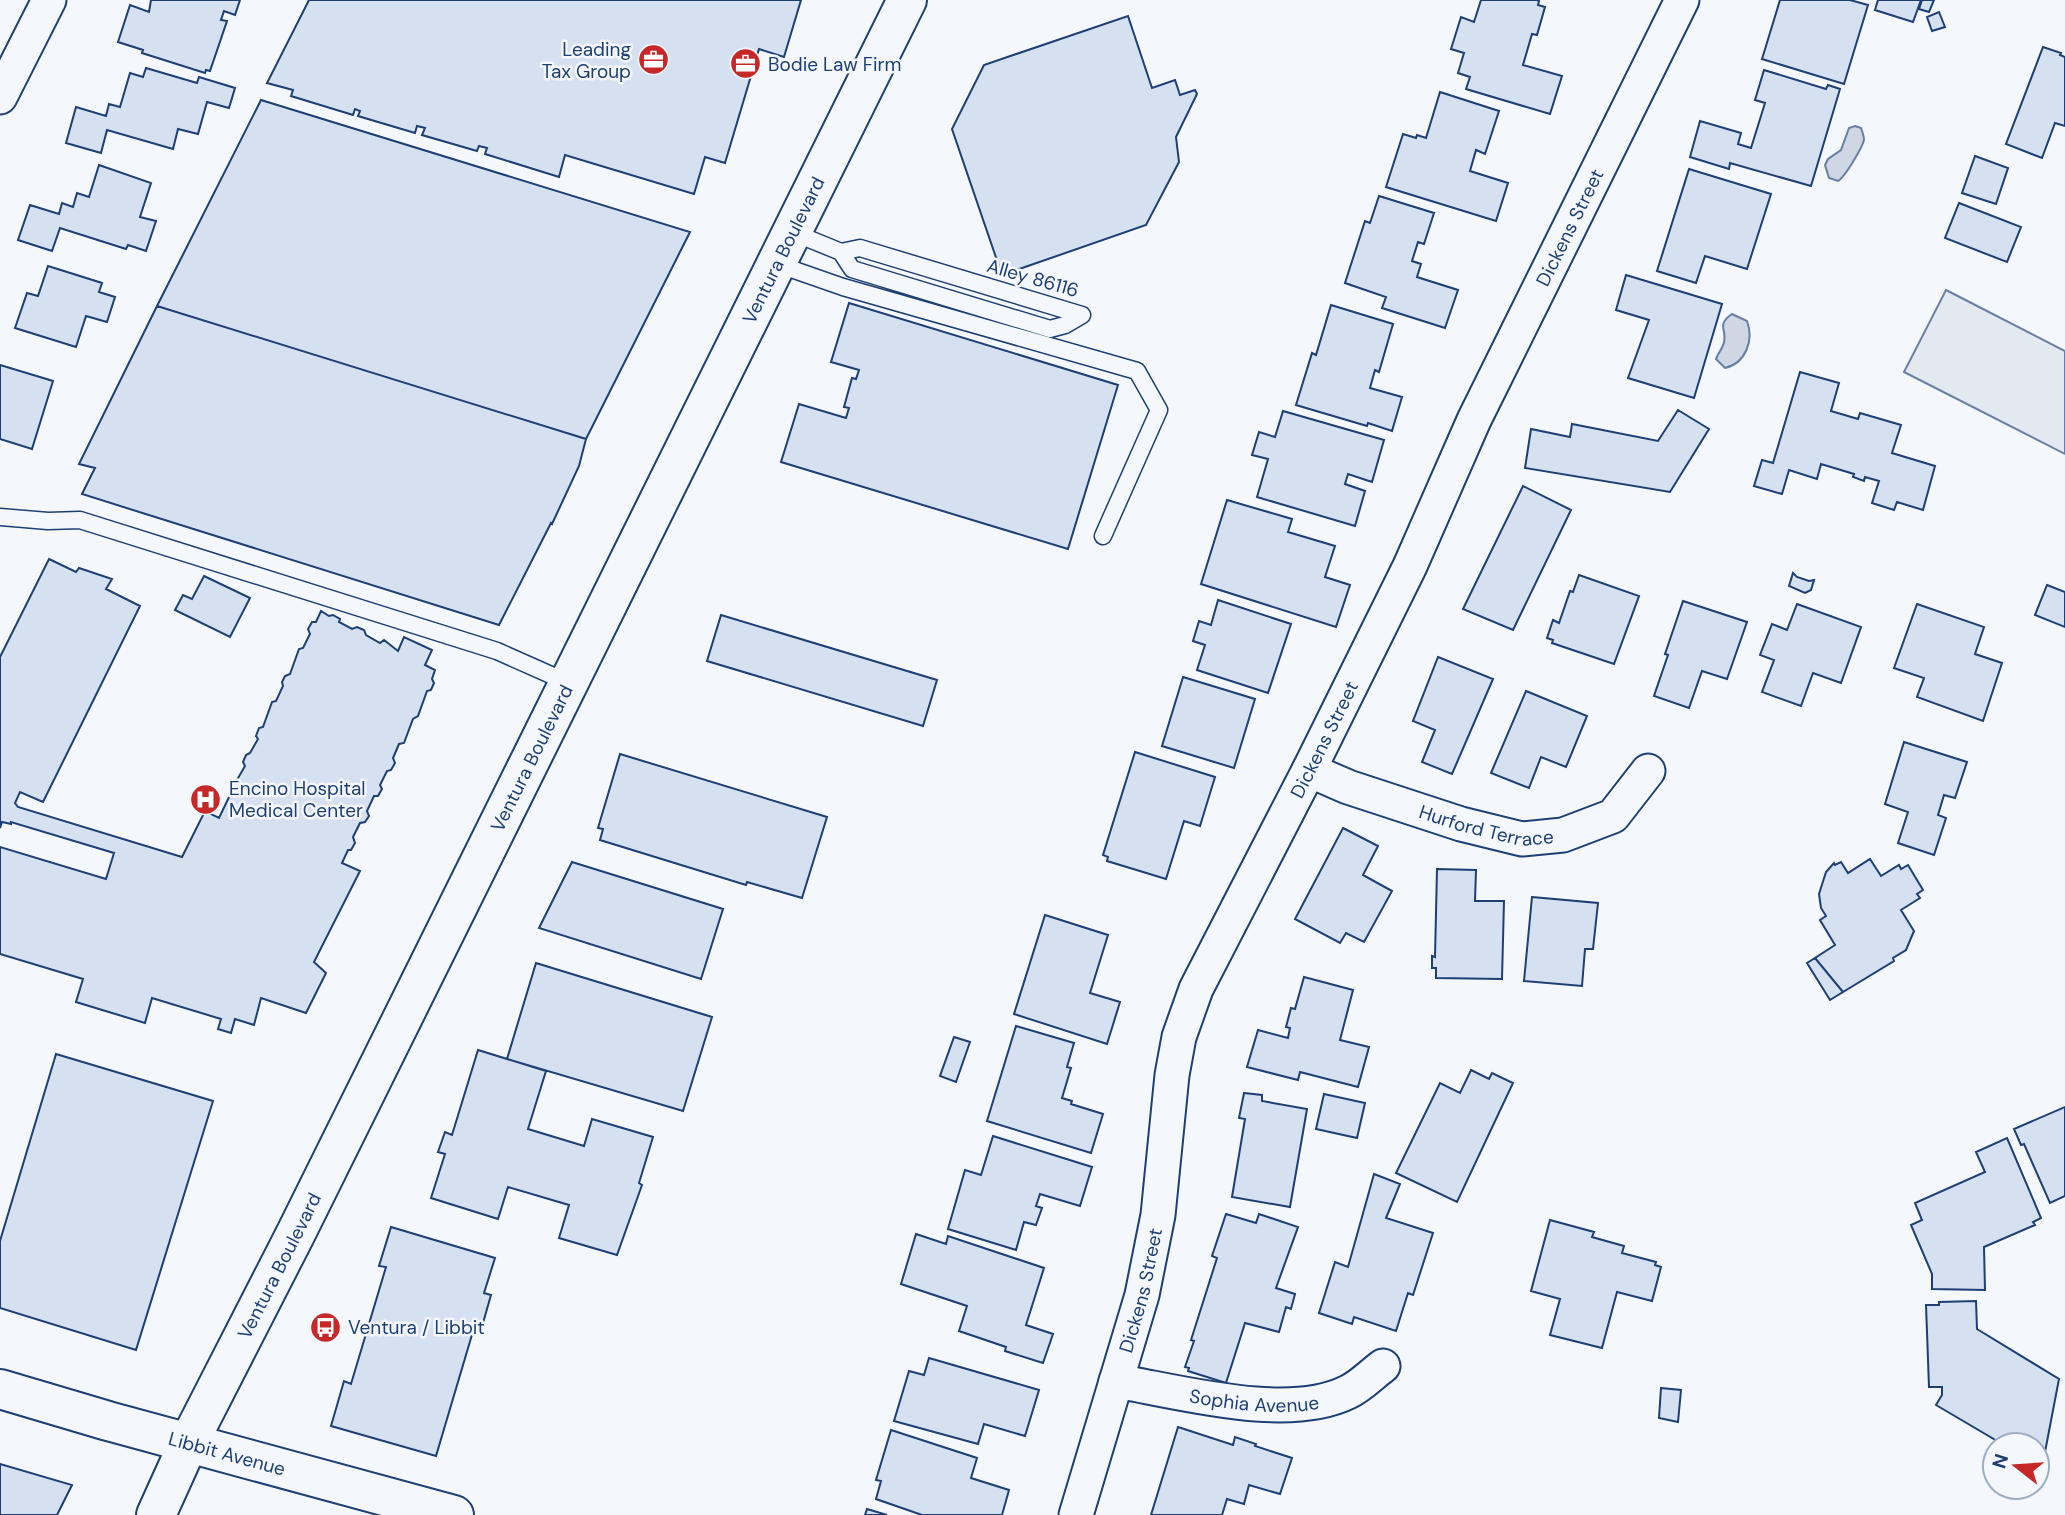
<svg xmlns="http://www.w3.org/2000/svg" width="2065" height="1515" font-family="'DM Sans',sans-serif">
<rect width="100%" height="100%" fill="#f4f7fb"/>
<path fill="#e3e9f0" stroke="#687fa3" stroke-width="2" d="M1946 290 2065 351V454L1904 372Z"/>
<path fill="#cfd7e4" stroke="#687fa3" stroke-width="2" d="M1855 126 1861 128C1862 131 1864 136 1864 140 1862 148 1845 177 1838 181L1829 178 1825 165 1828 159 1841 150 1849 128Z
M1732 314 1747 321C1754 340 1746 363 1725 368L1716 359C1718 353 1723 348 1724 342 1727 329 1716 325 1732 314Z"/>
<path fill="#d5e0f0" stroke="#1d3f73" stroke-width="2" d="M151 0H240L235 15 224 11 221 20 227 21 210 71 206 70 205 73 142 53 143 50 118 42 130 5 149 12Z
M309 0H801L784 57 759 49 725 163 705 157 694 194 565 155 559 177 485 154 487 148 479 146 477 151 422 135 425 128 417 126 415 133 358 116 360 111 355 109 353 115 291 96 293 90 267 83Z
M1481 0H1537L1539 1 1538 5 1545 7 1537 35 1532 34 1523 65 1562 76 1550 114 1466 89 1470 77 1458 73 1464 53 1451 49 1461 17 1474 22Z
M1780 0H1850L1868 5 1844 84 1762 59Z
M1878 0H1921L1913 22 1875 10Z
M1922 0H1934L1929 12 1919 9Z
M1939 12 1945 27 1932 31 1927 17Z
M1128 16 1152 88 1175 80 1180 95 1195 90 1197 94 1176 137 1179 162 1146 225 1002 275 952 129 984 65Z
M2043 47 2061 53 2060 55 2065 57V126L2055 123 2042 158 2006 144Z
M146 68 197 83 199 77 235 88 229 108 207 102 198 134 178 129 173 149 107 130 101 153 66 143 76 107 106 116 109 104 120 107 130 73 143 77Z
M1764 70 1826 89 1828 85 1840 89 1811 186 1730 163 1729 169 1690 157 1700 121 1741 133 1738 144 1751 148 1765 103 1755 100Z
M1440 92 1499 111 1485 154 1476 150 1470 171 1508 183 1496 221 1386 187 1403 134 1416 138 1417 135 1426 138Z
M261 100 690 232 586 439 157 306Z
M1975 156 2008 168 1996 204 1962 193Z
M99 165 151 183 140 217 156 221 146 251 128 245 126 249 60 228 52 251 18 240 30 205 59 214 62 203 73 207 77 193 89 197Z
M1689 169 1771 194 1747 269 1705 256 1696 283 1657 271Z
M1379 196 1434 213 1424 244 1418 242 1412 261 1421 264 1417 277 1458 290 1445 328 1382 308 1386 297 1345 283 1365 221 1370 223Z
M1959 203 2021 227 2007 262 1945 238Z
M48 266 102 283 99 292 115 297 107 322 86 316 76 347 15 328 27 293 38 296Z
M1626 275 1722 304 1694 398 1628 378 1649 320 1616 310Z
M849 303 1118 385 1068 549 781 462 799 404 846 418 849 408 844 407 852 378 856 379 859 370 831 362Z
M1331 305 1393 324 1379 372 1375 370 1370 388 1402 397 1392 431 1368 423 1367 426 1296 405 1312 353 1316 355Z
M157 306 586 439 579 466 552 524 551 523 499 625 82 494 95 468 79 464Z
M0 365 53 381 32 449 0 439Z
M1800 372 1839 383 1831 411 1858 419 1860 413 1901 425 1892 453 1935 466 1923 510 1897 502 1894 510 1872 503 1879 481 1865 477 1864 481 1853 477 1854 474 1821 464 1817 479 1789 470 1782 494 1754 486 1762 460 1773 463Z
M1678 410 1709 429 1670 492 1525 468 1531 429 1570 437 1572 424 1658 441Z
M1283 411 1384 440 1372 482 1348 474 1345 484 1365 491 1355 526 1257 497 1268 459 1252 455 1259 432 1275 437Z
M1523 486 1571 510 1513 630 1463 609Z
M1227 500 1292 519 1288 532 1335 546 1325 577 1350 585 1336 627 1201 584Z
M49 559 76 572 79 568 112 579 106 589 140 606 43 802 20 792 15 803 18 807 182 857 205 811 219 818 231 793 230 787 237 780 245 766 243 762 246 755 250 753 258 739 256 736 259 728 263 727 272 702 276 701 283 686 282 682 285 676 290 674 299 649 303 648 310 634 308 629 312 622H316L321 611 329 616 333 615 340 619 339 622 352 629 357 627 364 630 366 635 380 643 384 640 398 651 404 637 432 650 425 665 435 670 432 679 434 683 431 690 427 691 418 716 413 719 404 743 399 744 393 758 395 763 391 770 387 771 380 785 382 789 378 796H374L367 811 369 816 365 822 360 823 353 837 355 843 351 850H348L342 863 360 871 314 962 326 973 306 1013 261 998 254 1025 235 1019 231 1033 218 1029 221 1019 152 998 145 1023 76 1002 83 979 0 954V847L106 879 114 853 11 822V824L2 822 0 828V657Z
M1793 573 1797 577 1809 581 1814 580 1811 590 1805 593 1789 586Z
M1579 575 1639 596 1614 664 1552 643 1553 640 1547 638 1553 620 1559 623 1570 591 1573 592Z
M204 576 250 598 230 637 175 610 183 595 192 599Z
M2047 585 2065 592V627L2035 615Z
M1218 600 1291 624 1268 693 1197 670 1205 645 1193 641 1199 621 1211 625Z
M1683 601 1747 622 1727 679 1702 671 1689 708 1654 696 1668 655 1665 654Z
M1797 604 1861 627 1841 683 1813 673 1801 706 1762 692 1774 660 1760 655 1772 624 1787 630Z
M1917 604 1984 627 1975 654 2002 663 1983 721 1917 697 1924 678 1894 668Z
M721 615 937 680 923 726 707 661Z
M1438 657 1493 679 1452 774 1422 762 1435 730 1413 721Z
M1183 677 1255 699 1234 768 1162 746Z
M1526 691 1587 716 1566 767 1541 757 1529 788 1491 773Z
M1904 742 1967 762 1955 798 1944 795 1938 815 1946 818 1934 855 1898 843 1908 812 1885 804Z
M1135 752 1215 777 1200 826 1184 821 1166 879 1107 861 1108 857 1103 855Z
M620 754 827 817 802 898 747 882 746 885 600 840 603 829 598 828Z
M1343 828 1378 846 1363 875 1392 891 1364 942 1346 933 1340 943 1295 919Z
M1870 859 1881 876 1899 865 1901 869 1908 865 1923 890 1917 894 1920 898 1901 910 1914 931 1906 950 1893 958 1894 961 1843 992 1815 958 1835 945 1820 920 1826 916 1821 908 1819 894 1826 872 1834 863 1835 865 1841 862 1848 873Z
M572 862 723 909 701 979 539 928Z
M1437 869 1476 870 1475 901H1504L1502 979 1436 978V968H1432V956L1435 957Z
M1532 897 1598 903 1593 949H1585L1582 986 1524 981Z
M1045 915 1108 935 1090 993 1120 1002 1107 1044 1014 1014Z
M1815 958 1843 992 1830 1000 1807 963Z
M536 963 712 1017 683 1111 507 1059Z
M1304 977 1353 990 1340 1040 1369 1047 1358 1087 1300 1072 1298 1080 1247 1067 1258 1030 1288 1038 1290 1028 1286 1027 1291 1008 1295 1009Z
M1016 1026 1074 1043 1067 1067 1071 1068 1062 1098 1072 1101 1071 1104 1103 1114 1091 1153 987 1121Z
M954 1037 970 1042 956 1082 940 1076Z
M478 1050 546 1071 528 1129 584 1146 592 1119 653 1137 639 1183 642 1185 617 1255 559 1238 569 1205 508 1187 498 1219 431 1198 445 1154 438 1152 445 1132 452 1135Z
M56 1054 213 1101 136 1350 0 1308V1241Z
M1471 1070 1489 1079 1492 1073 1513 1083 1457 1202 1396 1173 1440 1083 1460 1093Z
M1244 1093 1262 1095V1101L1307 1109 1290 1207 1232 1197 1245 1119 1239 1118Z
M1324 1094 1365 1103 1357 1138 1316 1129Z
M2065 1107V1196L2050 1203 2024 1144 2021 1145 2014 1129Z
M993 1136 1092 1167 1080 1206 1040 1194 1036 1206 1042 1208 1036 1225 1024 1222 1016 1250 948 1229 965 1170 981 1175Z
M2007 1138 2041 1218 2033 1222 2035 1225 1984 1247 1985 1290 1932 1289V1274L1911 1225 1922 1220 1915 1203 1985 1172 1976 1152Z
M1374 1174 1400 1184 1386 1218 1433 1233 1413 1295 1408 1293 1396 1331 1354 1317 1352 1324 1319 1313 1335 1262 1348 1267Z
M1226 1214 1256 1223 1259 1214 1298 1227 1276 1288 1295 1294 1291 1309 1286 1307 1279 1332 1245 1323 1226 1383 1188 1371 1189 1368 1185 1367 1194 1341 1191 1340 1217 1258 1212 1256Z
M1550 1220 1594 1232 1592 1237 1624 1246 1622 1253 1656 1262 1655 1265 1661 1267 1652 1301 1617 1292 1602 1348 1550 1335 1560 1299 1531 1291Z
M391 1227 495 1258 484 1293 491 1295 481 1330 474 1328 436 1456 331 1426 344 1381 351 1384 386 1267 379 1266Z
M916 1234 946 1244 948 1236 1044 1268 1026 1325 1053 1334 1043 1363 1005 1351 1006 1347 959 1331 967 1306 901 1284Z
M1976 1301 1977 1329 2059 1379 2045 1452 2027 1440 2024 1445H2004L1936 1405 1942 1395V1387H1929L1926 1305H1939V1302Z
M929 1358 1039 1390 1025 1436 984 1424 978 1444 894 1421 909 1371 924 1375Z
M1661 1388 1681 1390 1678 1422 1659 1418Z
M1178 1427 1233 1445 1235 1437 1256 1444 1255 1446 1292 1458 1280 1494 1249 1485 1244 1504 1227 1499 1222 1515H1151Z
M891 1430 977 1458 971 1478 1009 1490 1002 1515H922L876 1499 881 1481 876 1480Z
M0 1464 72 1485 57 1515H0Z
M867 1509 887 1515H865Z"/>
<g fill="none" stroke-linecap="round" stroke-linejoin="round">
<defs>
<path id="service" d="M792 232 841 252 852 269 1050 329 1065 325 1082 315
M841 252 860 248 1082 315
M777 264 843 287 1137 371 1159 410 1103 536
M0 517 48 521 80 520 497 651 569 683"/>
<g id="minor">
<path d="M0 97 49 0"/>
<path id="s1" d="M1309 770 1348 787 1461 824 1522 839 1563 835 1613 816 1648 771"/>
<path id="s2" d="M1116 1381C1181 1392 1288 1422 1348 1392 1361 1386 1372 1374 1383 1366"/>
<path id="s3" d="M1076 1515 1142 1295 1158 1215 1172 1075 1179 1037 1196 989 1309 770 1410 566 1474 420 1682 0"/>
</g>
<g id="tertiary">
<path id="s4" d="M0 1389 108 1421 454 1515"/>
</g>
<g id="primary">
<path id="s5" d="M156 1515 189 1442 296 1233 907 0"/>
</g>
</defs>
<use href="#service" stroke="#1d3f73" stroke-width="19"/>
<use href="#minor" stroke="#1d3f73" stroke-width="37"/>
<use href="#tertiary" stroke="#1d3f73" stroke-width="42"/>
<use href="#primary" stroke="#1d3f73" stroke-width="42"/>
<use href="#service" stroke="#f4f7fb" stroke-width="16"/>
<use href="#minor" stroke="#f4f7fb" stroke-width="33"/>
<use href="#tertiary" stroke="#f4f7fb" stroke-width="38"/>
<use href="#primary" stroke="#f4f7fb" stroke-width="38"/>
</g>
<defs>
<symbol id="office-disc" viewBox="-11 -11 22 22"><circle r="9.5" fill="#c62828" stroke="#f4f7fb"/><path d="M-6-3h4V-5.5h4V-3h4V5H-6ZM-1-4.5V-3h2v-1.5ZM-6 0V1H6V0Z" fill="#fff"/></symbol>
<symbol id="hospital-disc" viewBox="-11 -11 22 22"><circle r="9.5" fill="#c62828" stroke="#f4f7fb"/><path d="M-5-5h3v3.5h4V-5h3V5h-3V1.5h-4V5h-3Z" fill="#fff"/></symbol>
<symbol id="bus-disc" viewBox="-11 -11 22 22"><circle r="9.5" fill="#c62828" stroke="#f4f7fb"/><path d="M-5-6H5V4H4V6H2V4H-2V6H-4V4H-5ZM-3.5-4V0h7V-4ZM-3.5 1.2v1.5H-2V1.2ZM2 1.2v1.5H3.5V1.2Z" fill="#fff"/></symbol>
</defs>
<g fill-rule="evenodd">
<use href="#office-disc" x="636" y="42" width="35" height="35"/>
<use href="#office-disc" x="728" y="46" width="35" height="35"/>
<use href="#hospital-disc" x="188" y="782" width="35" height="35"/>
<use href="#bus-disc" x="308" y="1310" width="35" height="35"/>
</g>
<g text-anchor="middle" dominant-baseline="central" stroke-width="5" stroke-linejoin="round" paint-order="stroke">
<g font-size="19" fill="#1d3f73" stroke="#f4f7fb" text-anchor="start">
<text x="631" y="49" text-anchor="end">Leading<tspan x="631" dy="22">Tax Group</tspan></text>
<text x="768" y="64">Bodie Law Firm</text>
<text x="229" y="788">Encino Hospital<tspan x="229" dy="22">Medical Center</tspan></text>
<text x="348" y="1327">Ventura / Libbit</text>
</g>
<g font-size="19" fill="#1d3f73" stroke="#f4f7fb">
<text stroke="none"><textPath href="#s3" startOffset="1390">Dickens Street</textPath></text>
<text stroke="none"><textPath href="#s5" startOffset="1412">Ventura Boulevard</textPath></text>
<text transform="translate(1033 278) rotate(16)">Alley 86116</text>
<text stroke="none"><textPath href="#s3" startOffset="822">Dickens Street</textPath></text>
<text stroke="none"><textPath href="#s5" startOffset="845">Ventura Boulevard</textPath></text>
<text stroke="none"><textPath href="#s1" startOffset="187">Hurford Terrace</textPath></text>
<text stroke="none"><textPath href="#s5" startOffset="278">Ventura Boulevard</textPath></text>
<text stroke="none"><textPath href="#s3" startOffset="234">Dickens Street</textPath></text>
<text stroke="none"><textPath href="#s2" startOffset="140">Sophia Avenue</textPath></text>
<text stroke="none"><textPath href="#s4" startOffset="236">Libbit Avenue</textPath></text>
</g>
</g>
<g transform="translate(2016 1466) rotate(287)"><circle r="33" fill="#f4f7fb" stroke="#9eadc5" stroke-width="2"/>
<path d="M0-5L12 26L0 18L-12 26Z" fill="#c62828"/>
<text y="-10" font-size="19" font-weight="bold" text-anchor="middle" fill="#1d3f73">N</text>
</g>
</svg>
